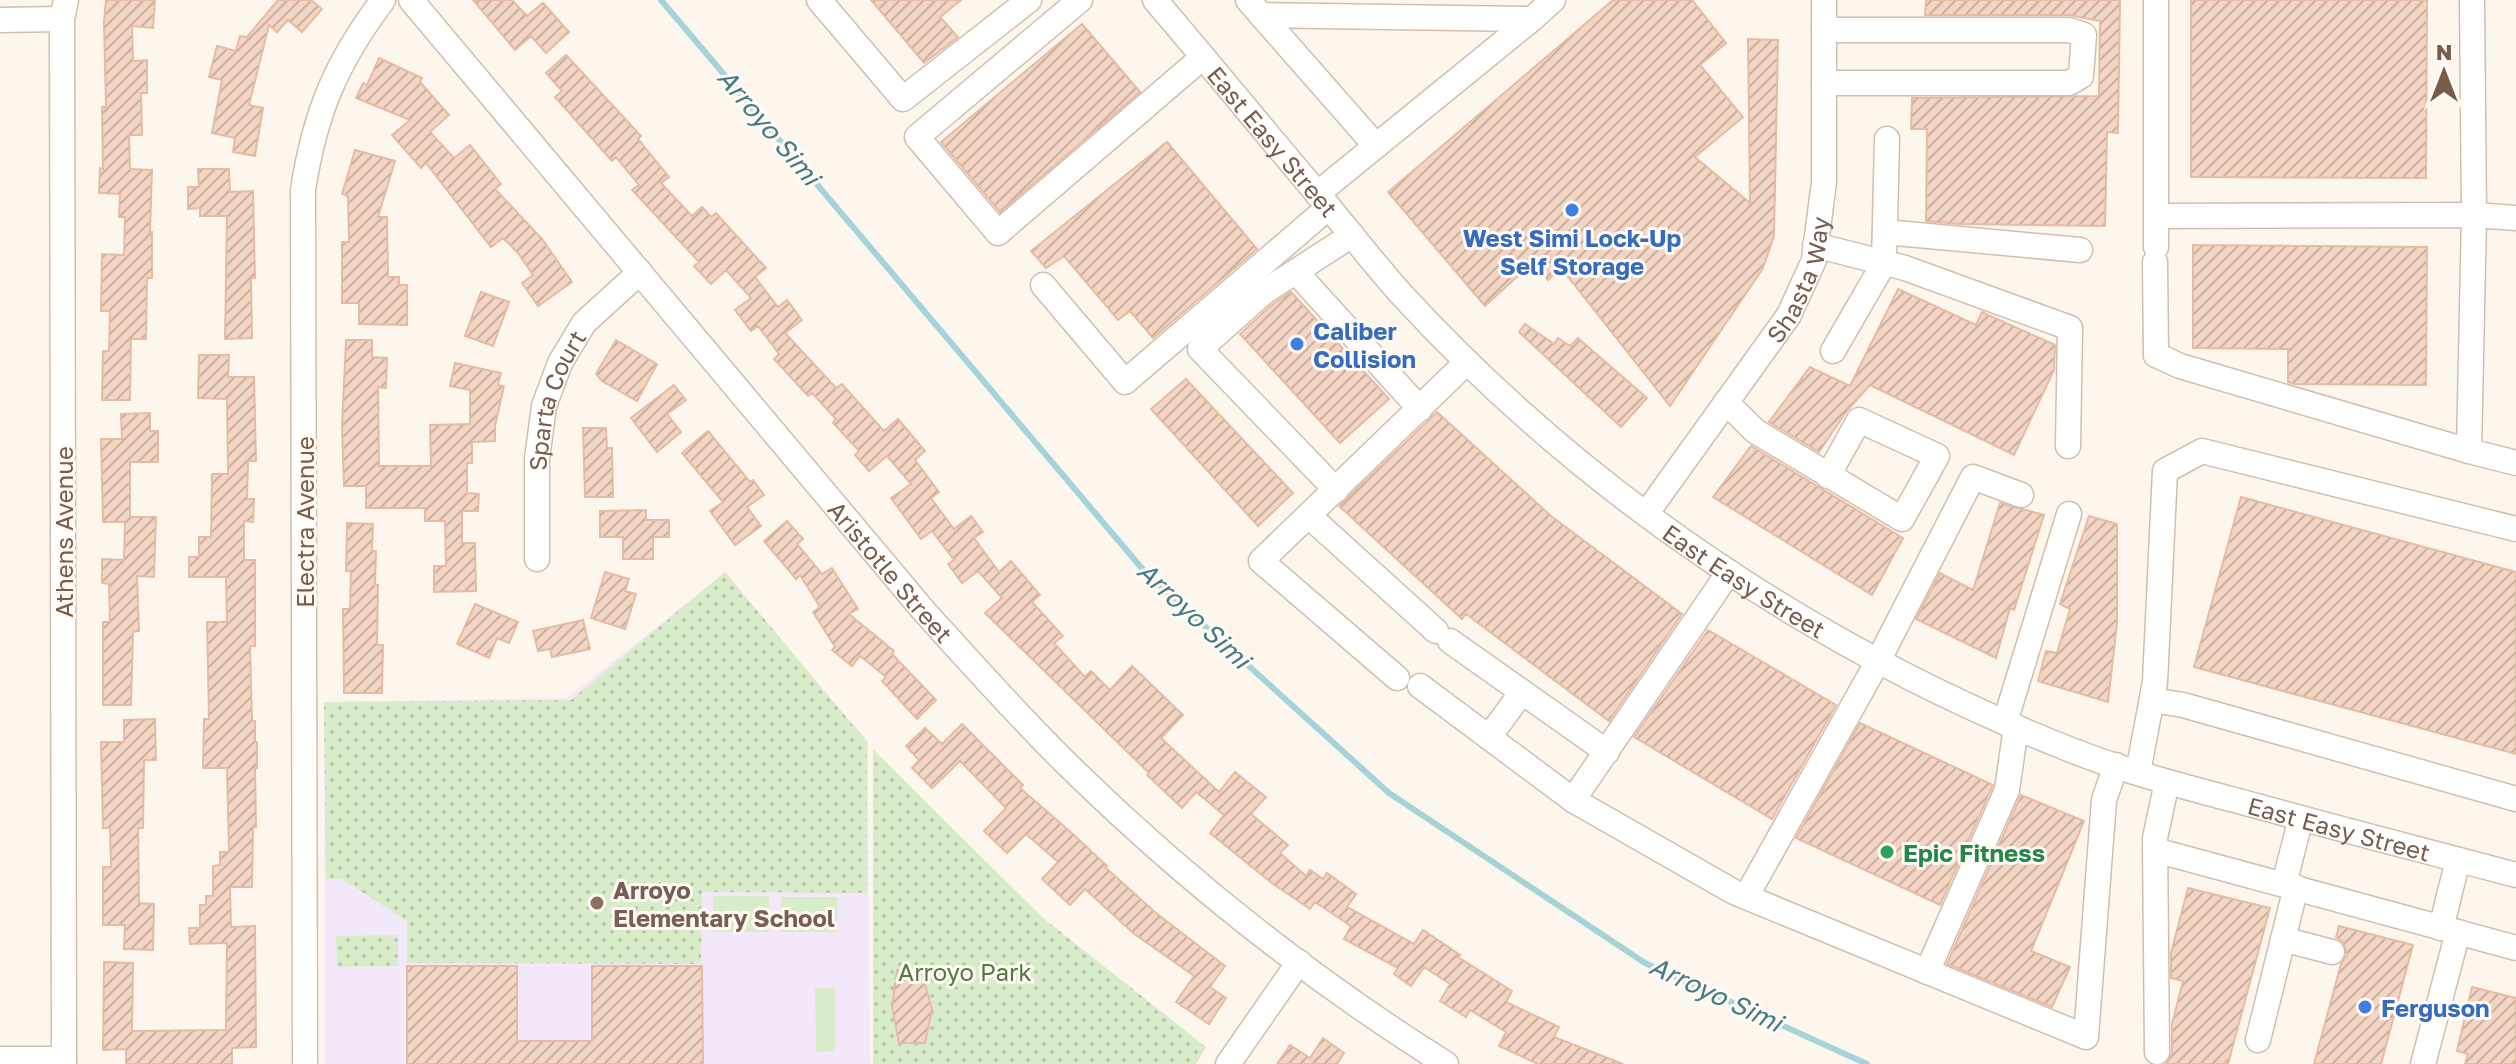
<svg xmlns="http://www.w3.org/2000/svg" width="2516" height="1064" font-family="'Golos Text',sans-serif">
<defs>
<pattern id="green-dots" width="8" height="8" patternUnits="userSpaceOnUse" patternTransform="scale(2)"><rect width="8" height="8" fill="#d8ecc9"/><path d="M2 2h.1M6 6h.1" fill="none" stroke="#b4c2a5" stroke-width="1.8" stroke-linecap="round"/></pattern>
<pattern id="building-hatch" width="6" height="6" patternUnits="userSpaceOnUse" patternTransform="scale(2)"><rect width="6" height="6" fill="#f3d5c3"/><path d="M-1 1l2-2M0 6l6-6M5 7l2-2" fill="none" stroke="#cab0a1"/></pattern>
</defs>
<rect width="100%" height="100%" fill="#fdf6ec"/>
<path fill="#f3e8fa" d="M722 575 868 741 870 1064H325L324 702 567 698Z"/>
<path fill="url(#green-dots)" d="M725 572 867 742V893L702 892 701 964 407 963V921L342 879H326L324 702 571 700Z
M873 749 1043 918 1206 1047 1196 1064H873Z
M398 935V966L337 967 336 936Z"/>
<path fill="#d8ecc9" d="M769 896V932H713V896Z
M781 897H837V932H781Z
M815 988H835V1051L816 1052Z"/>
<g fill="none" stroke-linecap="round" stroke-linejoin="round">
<path stroke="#a5d3da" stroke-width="6" d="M661 0 1145 572 1389 793 1645 963 1867 1064"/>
</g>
<path fill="url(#building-hatch)" stroke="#e6bba3" stroke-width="2" d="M106 0H155L153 28 132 26 133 61 147 60V93H141L142 135H129L130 169 152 170 150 232H152V278H147L146 339H131L130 400H102L103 351H109L110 311H101L102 254 124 255 125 217H119L120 194 99 193 100 168 103 169 102 107H106L104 22Z
M278 0H311L322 9 302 32 288 20 277 32 269 25 249 105 263 108 255 156 233 152 235 138 212 133 222 80 209 77 217 46 236 51 240 36 247 37Z
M473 0H512L527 16 543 3 569 32 546 53 531 36 515 50Z
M871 0H961L940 17 958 37 924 63Z
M1613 0H1692L1726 43 1700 65 1743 117 1695 157 1750 203 1748 39 1778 40 1774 236 1763 268 1670 406 1561 268 1548 280 1533 262 1485 306 1388 192Z
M1926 0H2120L2118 133 2107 132 2105 226 1959 224 1926 221 1927 129H1911L1912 98 2099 96 2100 21 2069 15H1925Z
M2191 0H2427L2426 178 2191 177Z
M1082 24 1140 92 1000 212 941 142Z
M566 55 641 136 638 139 669 177 661 183 692 216 702 207 711 217 716 213 766 268 755 277 778 307 787 300 802 320 785 333 836 388 842 384 884 431 898 419 925 451 915 460 939 492 931 498 954 529 971 516 983 532 974 538 999 572 1011 561 1040 595 1032 602 1063 636 1054 643 1085 677 1091 671 1110 690 1132 666 1183 715 1161 738 1219 792 1235 772 1266 797 1251 814 1288 845 1280 853 1306 876 1310 870 1323 879 1327 873 1356 894 1347 907 1414 944 1423 930 1460 955 1458 957 1512 991 1506 1002 1559 1027 1554 1037 1623 1064H1538L1499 1046 1506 1032 1470 1010 1466 1017 1440 1001 1450 984 1424 967 1411 986 1394 974 1398 968 1344 939 1351 926 1315 902 1310 909 1273 884 1210 833 1224 815 1196 792 1182 808 1147 775 1149 773 985 613 1002 598 978 571 962 583 948 564 954 560 932 531 921 539 891 498 911 484 887 456 869 471 855 455 859 451 833 423 836 419 812 393 808 396 774 359 779 354 758 326 751 331 735 310 751 298 726 270 711 284 694 266 699 262 632 190 639 185 616 157 612 161 555 97 562 91 546 73Z
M379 58 422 78 420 82 449 115 430 132 454 158 470 145 501 184 495 189 542 239 572 282 538 306 522 283 533 275 518 253 503 238 491 247 426 163 421 168 392 135 410 120 356 98 363 83 367 85Z
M1167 142 1257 249 1153 338 1130 311 1118 320 1064 256 1046 268 1031 251Z
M355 150 395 161 378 217H387L388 277H399V285H407V325L359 324V303H342V242H349L348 196 342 194Z
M198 169H229L230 192 253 191 255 278H251L252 338 225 339 227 216H200V208L188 209V187H199Z
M2193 245 2427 247 2426 385 2295 384 2288 382V349L2193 348Z
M1898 289 1976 325 1982 312 2055 345 2054 370 2014 455 1870 385 1846 412 1819 452 1769 422 1810 367 1850 386Z
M481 292 509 302 493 346 465 336Z
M1291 292 1389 399 1340 443 1240 334 1273 304Z
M1525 324 1554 344 1558 338 1570 346 1578 338 1647 398 1621 427 1519 332Z
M346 340H372V357L387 358 386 388 378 387 379 466H431L430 425 470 424V390L450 386 455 363 501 373 498 385 504 386 495 426V441L472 442V463H467V493L479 494 478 511H462V543H475L476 591 434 592V566H446L445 521H425V508H366V486H344L342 426Z
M616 340 657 364 637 401 602 381 596 374Z
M199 355H229L228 377H254L256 461H248L247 499H254L253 522 244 521V560H255V646H250L252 721H255V742H257V768H255L256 827H253L252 887H230L231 927 255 926 256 1047 232 1048V1064H126V1049L103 1050 104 962 133 963 132 1031 226 1030 227 943 190 944 189 928H200V905H206V896H213V866L220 865V852H229L227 768H203L204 719H209L207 622H227L226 577H189V557H199V537H211L212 474H228L227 399 198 398Z
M1186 379 1293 493 1258 526 1151 409Z
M674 385 686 400 667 414 681 432 657 452 631 418Z
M1437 412 1551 516 1682 614 1609 721 1466 614 1462 619 1339 506Z
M150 413V431H158V462H130V517H156L154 577 137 576 139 631 133 632 131 705H103V622H110L109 584 102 583V559L124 560 125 522H103L101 439H122L121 414Z
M583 428H606L607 448H612L613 497H585Z
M708 431 750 482 753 480 764 495 747 507 761 526 735 545 710 511 723 502 682 453Z
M1751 446 1903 538 1872 595 1713 497Z
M2241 497 2516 572V754L2194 667Z
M2000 503 2044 515 2014 610 2010 608 1996 658 1916 619 1940 573 1973 590Z
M646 510V520H669V537H653V559H623V537H600V511Z
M2089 516 2117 524V623L2108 702 2038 681 2046 651 2057 653 2070 609 2060 604Z
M787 521 803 539 797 544 822 574 832 568 858 609 849 614 894 651 892 654 936 700 917 719 882 681 886 677 860 656 852 666 832 650 835 647 813 612 820 607 800 575 796 579 764 541Z
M347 523 373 524 372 551H376L375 585H378L377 645H383L382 693H344L343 609H350L351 571H346Z
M605 572 629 579 625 591 636 594 625 629 591 618Z
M475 604 518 622 509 643 497 638 489 658 457 644Z
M583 620 590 649 552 657 550 649 538 651 533 631Z
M1708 630 1836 705 1772 819 1634 737Z
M155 719 156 760H144L143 828H138L139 903 154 904 153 950 124 949 125 925H103V867H111L110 828H103L101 742H124V720Z
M1860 723 1993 785 1940 905 1796 838Z
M962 724 1023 785 1020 788 1074 835 1107 866 1105 867 1156 913 1225 966 1210 987 1226 998 1209 1024 1176 1002 1194 976 1133 933 1085 889 1070 905 1042 879 1058 862 1026 834 1007 853 984 831 1006 808 960 761 932 788 912 768 919 760 906 746 925 728 942 744Z
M2021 795 2084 821 2031 951 2070 967 2052 1007 1947 964Z
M2188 888 2270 908 2228 1064H2166L2172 1053V1024L2183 981 2171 978V953Z
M2339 926 2413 945 2381 1064H2314L2341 964 2347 955 2343 942 2336 937Z
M407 966H517V1041H592V966H702L703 1064H407Z
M897 970 909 973 921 971 932 1009 925 1043H899L892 1007Z
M2472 987 2516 998V1064H2465L2468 1054 2457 1051Z
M1323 1038 1344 1053 1337 1064H1277L1290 1045 1310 1058Z"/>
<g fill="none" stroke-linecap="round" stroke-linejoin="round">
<defs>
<g id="minor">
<path id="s1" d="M411 0 923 610C971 663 1018 716 1069 766 1183 878 1311 979 1446 1064"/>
<path d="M819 0 903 99 1029 0"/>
<path d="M1080 0 917 137 998 233 1203 57"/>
<path id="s2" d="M1155 0C1213 68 1269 137 1327 205 1352 235 1376 266 1402 295 1585 494 1815 648 2066 748 2128 773 2193 789 2257 806 2343 830 2430 852 2516 875"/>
<path d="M1248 0 1261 15 1532 19 1317 194"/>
<path d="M2156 0V216L2474 215 2516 218"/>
<path d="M2472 0 2474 215 2469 451 2516 463"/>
<path d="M1261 15 1376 146"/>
<path d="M1532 19 1553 0"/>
<path d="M0 20 62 19"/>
<path d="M1824 30H2069L2084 35 2081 76 2069 83H1824"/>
<path d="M1885 232 2080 250"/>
<path d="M1815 245 1905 268 2070 328 2068 446"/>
<path d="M2156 247V216"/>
<path d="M2155 262 2156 355 2180 366 2469 451"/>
<path d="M1297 273 1420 409"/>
<path d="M1043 285 1125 382 1329 207"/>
<path d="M1833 351 1884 263 1887 139"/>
<path d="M1726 402 1755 431 1902 519 1937 456 1859 420 1828 476"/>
<path d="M1336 490 1200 349 1264 292 1352 235"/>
<path id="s3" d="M1646 514 1789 315 1814 260 1824 182V0"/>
<path d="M1309 516 1436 631"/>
<path id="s4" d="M537 559V459L544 406 560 363 584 323 640 272"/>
<path d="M1450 641 1607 752"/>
<path d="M1397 678 1261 561 1467 362"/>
<path d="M1420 686 1573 800 1734 892 2086 1037 2104 800 2116 765"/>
<path d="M2152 700 2183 705 2516 799"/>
<path d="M2005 722 2069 514"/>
<path d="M1489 737 1522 692"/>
<path d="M2138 772 2155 682 2165 471 2202 451 2516 529"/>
<path d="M1573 800 1729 572"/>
<path d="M2155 850 2516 948"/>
<path d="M2284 884 2301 818"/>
<path d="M1746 897 1878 661 1973 477 2021 495"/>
<path d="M2441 928 2458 860"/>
<path d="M2283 939 2332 952"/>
<path d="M1927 972 2007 790 2016 727"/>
<path d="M2258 1040 2296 887"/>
<path d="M2157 1052 2155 838 2167 782"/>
<path d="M0 1059H64"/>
<path d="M64 1064 62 19 66 0"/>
<path d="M305 1064 303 190C315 112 336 63 383 0"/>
<path d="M1228 1064 1299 962"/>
<path d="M2423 1064 2458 932"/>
</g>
</defs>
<use href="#minor" stroke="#d1beb0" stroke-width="27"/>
<use href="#minor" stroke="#fff" stroke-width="24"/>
</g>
<g fill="#3f7fe0" stroke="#fffaf3" stroke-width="3">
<circle cx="1572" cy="210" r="8"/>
<circle cx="1297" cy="344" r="8"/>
<circle cx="2365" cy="1007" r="8"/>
</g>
<circle fill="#2e9e5b" stroke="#fffaf3" stroke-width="3" cx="1887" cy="852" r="8"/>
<circle fill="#8d6e63" stroke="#fffaf3" stroke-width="3" cx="597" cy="903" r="8"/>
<g text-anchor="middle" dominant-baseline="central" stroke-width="6" stroke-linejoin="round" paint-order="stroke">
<g font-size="24" fill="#7a5c4d" stroke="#fffaf3">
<text stroke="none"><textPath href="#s2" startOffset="184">East Easy Street</textPath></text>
<text stroke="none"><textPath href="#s3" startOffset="282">Shasta Way</textPath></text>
<text stroke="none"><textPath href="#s4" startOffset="162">Sparta Court</textPath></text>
<text transform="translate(304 522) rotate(-90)">Electra Avenue</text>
<text transform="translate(63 532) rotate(-90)">Athens Avenue</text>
<text stroke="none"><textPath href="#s1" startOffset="746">Aristotle Street</textPath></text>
<text stroke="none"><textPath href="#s2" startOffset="832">East Easy Street</textPath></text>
<text stroke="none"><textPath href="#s2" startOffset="1480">East Easy Street</textPath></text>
</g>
<g font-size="24" font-weight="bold" fill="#366cbe" stroke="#fffaf3" text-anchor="start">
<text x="1572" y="237" text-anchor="middle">West Simi Lock-Up<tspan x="1572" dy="28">Self Storage</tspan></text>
<text x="1313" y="330">Caliber<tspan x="1313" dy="28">Collision</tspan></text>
<text x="2381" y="1007">Ferguson</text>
</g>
<g font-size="24" font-weight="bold" fill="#27864d" stroke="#fffaf3" text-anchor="start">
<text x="1903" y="852">Epic Fitness</text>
</g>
<g font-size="24" font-weight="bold" fill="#785e54" stroke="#fffaf3" text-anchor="start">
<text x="613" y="889">Arroyo<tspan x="613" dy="28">Elementary School</tspan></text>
</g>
<g font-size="24" fill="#537a41" stroke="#fffaf3">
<text x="965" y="971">Arroyo Park</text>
</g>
<g font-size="26" font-style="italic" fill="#437c86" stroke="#fffaf3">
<text transform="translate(769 127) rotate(50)">Arroyo Simi</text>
<text transform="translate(1194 615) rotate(43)">Arroyo Simi</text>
<text transform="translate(1716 994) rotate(25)">Arroyo Simi</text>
</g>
</g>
<g transform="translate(2444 72)" stroke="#fffaf3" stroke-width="6" paint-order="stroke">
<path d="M0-6L14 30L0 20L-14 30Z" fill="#7a5c4d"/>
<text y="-12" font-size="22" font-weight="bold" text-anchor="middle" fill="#7a5c4d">N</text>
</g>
</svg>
